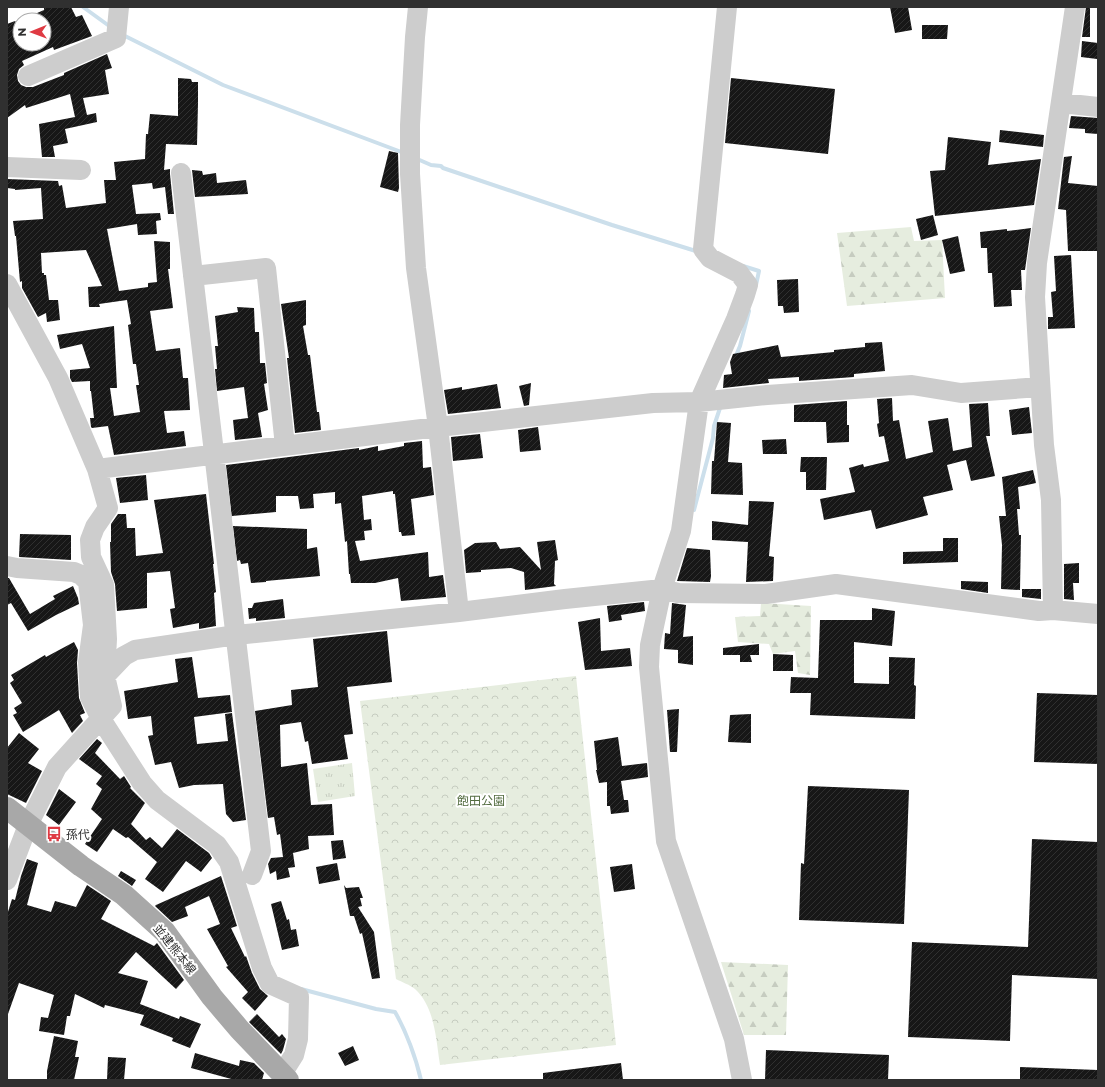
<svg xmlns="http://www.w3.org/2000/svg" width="1105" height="1087" font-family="Montserrat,'Noto Sans JP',sans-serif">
<defs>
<pattern id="grass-tufts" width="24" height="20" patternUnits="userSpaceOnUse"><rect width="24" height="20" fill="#e6eddf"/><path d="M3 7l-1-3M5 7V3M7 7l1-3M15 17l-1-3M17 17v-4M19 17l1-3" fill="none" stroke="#c6ccc0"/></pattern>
<pattern id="forest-firs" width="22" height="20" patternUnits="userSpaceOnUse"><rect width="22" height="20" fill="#e6eddf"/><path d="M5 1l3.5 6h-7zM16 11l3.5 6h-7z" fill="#c6ccc0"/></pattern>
<pattern id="park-crowns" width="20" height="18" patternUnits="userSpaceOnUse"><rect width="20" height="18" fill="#e6eddf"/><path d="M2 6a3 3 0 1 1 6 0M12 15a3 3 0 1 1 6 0" fill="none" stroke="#c6ccc0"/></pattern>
<pattern id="building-hatch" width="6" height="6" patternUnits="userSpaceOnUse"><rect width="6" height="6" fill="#171717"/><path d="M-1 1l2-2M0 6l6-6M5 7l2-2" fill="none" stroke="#303030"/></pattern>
</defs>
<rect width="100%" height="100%" fill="#fff"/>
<path fill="url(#grass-tufts)" d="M352 763 355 796 318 802 313 769Z"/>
<path fill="url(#forest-firs)" d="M911 227 914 241 942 240 945 298 847 306 837 233Z
M761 603 811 606 810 675 798 673 795 651 773 654 769 644 738 642 735 617 760 616Z
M721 962 788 965 786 1035H744Z"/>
<path fill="url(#park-crowns)" d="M576 676 616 1045 440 1065C436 1040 435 1007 415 989 410 985 402 982 396 979L360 701Z"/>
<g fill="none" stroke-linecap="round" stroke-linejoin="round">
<path stroke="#ccdfeb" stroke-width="4" d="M83 7 112 28
M123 35 223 85 404 153
M415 158 431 165 441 166 443 168 612 225 699 252
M743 266 759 271 756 285
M735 358 740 346 749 311
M694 510 713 438 714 426 721 405
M301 989 376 1009 395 1012C406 1031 416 1058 421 1080"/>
</g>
<path fill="url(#building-hatch)" d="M44 7H71L76 17 82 15 92 36 54 50 53 47 22 61 24 65 19 69 17 75 18 81 21 85 26 87H33L64 75V73L107 54 112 68 105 70 109 94 83 98 87 115 96 113 97 122 65 129 68 143 53 146 55 157H42L39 124 75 117 70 94 26 108 25 105 7 118V24L15 21 16 22 20 21V44H44V20H21L44 10Z
M890 7H908L912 30 895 33Z
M1086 7H1090V37H1082Z
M922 25H948L947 39H922Z
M1082 41 1098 43 1097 59 1081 57Z
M178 78 191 79 192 82H198V103L197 145 166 144 164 170 170 169V174L174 214H168L165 187 153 189 152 183 132 185 136 214 160 213 161 220 156 221 157 234 138 235 137 224 107 229 119 291 148 287V283L157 282 154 241 170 242V269H168L173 308 150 311 156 351 180 348 183 378H188L190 410 164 411 167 433 184 431 186 446 114 455 108 426 92 428 91 427 90 418H94L91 391H90V381L72 382 70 378V370L90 368 82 344 60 349 57 335 114 326 117 388H110L114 416 140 412 136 385H139L136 364H133L128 325 131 324 127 300 99 304 100 307H89L88 287 102 286 86 250 41 253 42 273H44V275H46L49 300H58L60 320 47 322 46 313 38 317 22 288V281L20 282 16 236H15L13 221 43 219 41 188 15 190V189L7 188V179L58 181 59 186 62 185 66 208 106 203 104 180H116L114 162 145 159 146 134H148L150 114 178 116Z
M731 78 835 89 828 154 725 143Z
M1071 116 1098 118V134L1085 133V129L1069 128Z
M1000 130 1044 135 1043 147 999 142Z
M948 137 991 142 988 165 1041 159 1034 205 935 216 930 171 945 170Z
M389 151 398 153 399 188 398 192 380 187Z
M1072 156 1068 183 1098 186V251H1068L1066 210 1058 209 1064 157Z
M192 170 202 171 203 175 216 173 217 183 246 180 248 194 195 197Z
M933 215 938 235 921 240 916 219Z
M1031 228 1025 270H1021L1022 290H1011L1012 306 994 307 992 273H988L987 248H981L980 232 1007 229V231Z
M958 236 965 271 950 274 942 240Z
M1071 255 1075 328 1048 329V317H1053L1051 292 1056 291 1054 256Z
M798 279 799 312 784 313 783 306H778L777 280Z
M306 300V325L303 326 308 355H310L317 412H319L321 430 295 433 287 358H289L281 304Z
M237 307 254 308 255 332H259L260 363H265L267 383 264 384 268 410 258 413 262 437 235 440 233 420 248 418 244 387 217 391 215 369H217L215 346H218L215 316 238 312Z
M882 342 885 371 854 374V377L799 381V377L768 379 769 383 723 388 724 375 732 374 730 362 733 354 778 345 781 357 834 352V350L865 347V343Z
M531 383 529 405 524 406 519 386Z
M497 384 501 408 448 414 444 390 462 387V390Z
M892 398 893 421 899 420 906 459 933 452 928 421 948 418 953 451 972 447 969 404 988 403 990 436H986L995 476 971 481 966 460 947 465 953 490 923 497 928 515 876 529 871 510 824 520 820 499 855 492 849 468 863 464 864 467 889 461 884 436 879 437 877 424 879 423 877 399Z
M847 401V425H849V442L827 443 826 422H794V405Z
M1029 407 1032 433 1012 435 1009 410Z
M717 422 731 423 728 462 742 463 743 495 711 494 712 461H714Z
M538 427 541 450 520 452 518 430Z
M480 434 483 458 453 461 451 437Z
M786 439 787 454H763L762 440Z
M422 441 423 468 431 467 434 495 411 499 415 535 402 536 401 532H399L395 494H393V491L362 496 364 520 371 519 372 530 364 531 365 540 355 541 360 561 428 552 429 577 443 575 446 597 401 601 398 578 375 583H351L350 574H349L347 541 345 542 341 503 335 504V492L313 494 314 508 300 509 298 496H276V512L232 516V519L226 465 359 448V450L378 446V451L404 446V443Z
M801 457H827L826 490H806V472H800Z
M1033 470 1036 483 1018 487 1020 509H1017L1019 535H1021L1020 590 1001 589 1002 545 999 516H1006L1002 477Z
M146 475 148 500 120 503 116 478Z
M206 494 214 564H213L216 592 214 593 216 626 199 629V623L173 628 170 609 175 608 170 571 147 573V608L117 611 115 584 111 572 110 542H111V524L118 514H126L127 528H135L136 556 163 553 154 500Z
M749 501 774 502 769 556 774 557 773 581 746 582 748 542 712 540V521L748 525Z
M233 526 307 529V549L317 547 320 576 266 581V582L251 583 248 563 241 564 240 560 237 561Z
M20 534 71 535V560L19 557Z
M943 538H958V562L903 564V552L943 551Z
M555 540 558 560 555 561 554 584 556 586 525 590 524 572 511 568 481 570V572L466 573 464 550 475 543 496 542 500 549 520 547 541 570 537 542Z
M687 548 710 550 711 576 710 582 677 581Z
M1079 563V583H1073L1074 600 1064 599V564Z
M7 578H9L30 614 55 599 53 596 73 586 78 598 79 604 56 615 28 631 11 603 7 605Z
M961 581 988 582V593L961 589Z
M1022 589H1041V599L1022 597Z
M283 599 285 618 256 621V618L249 619 248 608H252L254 603Z
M644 602 645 611 621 615 622 620 609 622 607 606Z
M672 603 686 605 683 637 693 636V665L678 663V650L664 649 665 633 670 634Z
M872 608 895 611 892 646 854 642V683L889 684V657L915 658 914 685 916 686 915 719 810 715 811 693H790L791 677 818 678 820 620H872Z
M600 618 601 651 630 648 632 666 585 670 578 622Z
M387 631 392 682 347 687 353 734 344 735 348 759 312 764 308 741 305 742 301 722 280 725 281 767 307 763 311 805 332 804 334 835 308 836 309 849 293 853 295 867 288 868 290 877 277 880 276 871 270 874 268 864 271 858 283 857 280 834 277 835 274 817 268 818 255 711 292 705 291 690 318 687 313 639Z
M74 642 78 650 77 663 79 698 85 713 80 715 83 721 72 733 59 710 23 732 13 715 17 713 14 708 22 703 10 683 14 680 11 675 45 655 46 657Z
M759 644V655H750L752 662H740V655H723V648Z
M773 654 793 655V671H773Z
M192 657 198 698 230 695 232 712 194 717 197 744 228 741 225 714 232 713 246 820 233 822 226 814 223 784 194 785 179 788 171 762 155 765 148 736 153 735 151 716 128 719 124 691 178 682 175 659Z
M1037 693 1098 695V764L1034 762Z
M679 709 677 752H670L667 710Z
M751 714V743L728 742 730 715Z
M19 733 39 749 28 763 42 771 26 803 7 794V748Z
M618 737 622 766 647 763 648 777 621 781 624 800H628L629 812 611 814 610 806H607V782L599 783 596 770H597L594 741Z
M97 739 102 743 95 753 120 779 124 776 131 787 130 788 145 803 131 824 146 840 150 837 162 848 177 829 209 853 212 858 201 872 186 861 163 892 145 879 157 862 128 837 126 838 113 829 97 852 85 844 102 819 91 809 102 789 96 784 102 776 79 759Z
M808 786 909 790 904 924 799 920 801 863 804 864Z
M59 789 76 802 59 825 46 815Z
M1032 839 1098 842V979L1012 975 1010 1041 908 1037 912 942 1028 947Z
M343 840 346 858 333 860 331 841Z
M27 859 38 863 27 905 51 912 55 901 76 907 87 885 111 901 101 919 154 946 157 943 184 980 176 989 136 952 118 973 148 981 140 1004 179 1019 180 1016 201 1024 190 1048 172 1041 173 1038 140 1025 144 1015 105 1005 104 1008 75 994 70 1016H67L64 1035 39 1031 41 1017 48 1018 54 995 19 983 8 1014 7 1013V915L12 899 15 900 21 876Z
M337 863 340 880 319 884 316 867Z
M632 864 635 889 614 892 610 867Z
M121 871 136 880 132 886 118 876Z
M221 876 237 926 231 928 245 957 246 956 252 973 260 989 268 996 255 1011 242 998 248 992 226 967 228 966 207 929 220 924 209 896 185 907 188 916 172 922 155 906 156 905Z
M344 885 346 888 359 887 363 898H360L362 906 358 907 374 932 380 978 372 979 362 933 360 934 354 916H350Z
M281 901 287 920 289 919 291 930 296 929 299 946 282 950 271 904Z
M257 1014 279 1037 282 1034 286 1039 283 1050 281 1054 249 1022Z
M54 1036 78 1041 75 1057H79L74 1080H47V1071Z
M353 1046 359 1060 345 1066 338 1053Z
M766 1050 889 1055 888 1080H765Z
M195 1053 239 1066 240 1060 254 1063 264 1073 262 1080H235L191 1068Z
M108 1057 126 1058 124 1080H107Z
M621 1063 623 1080H543V1073Z
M1020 1067 1098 1070V1080H1020Z"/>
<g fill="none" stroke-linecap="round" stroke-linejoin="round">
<path stroke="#cdcdcd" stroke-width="20" d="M418 7 415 37 410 125V174L416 268 438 427 459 612
M727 7 703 249 710 258 739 273 748 285 745 295 736 319 699 402 681 531 662 589 650 645 649 667 666 841 734 1039 742 1080
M28 76 116 38 119 7
M1061 103 1098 107
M7 167 81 170
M181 173C206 399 233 625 261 851L252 875
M193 276 266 268 285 446
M7 284 58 378 97 469 108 508 95 527 90 540 91 557 104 585 107 639 105 676 112 706 57 767 28 825 7 880
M97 469 438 427 653 403 699 402 767 395 912 385 961 393 1040 387
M7 566 17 568 74 572 81 575 88 582 93 625 88 662 90 697 101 719 142 783 157 800 217 845 229 862 262 968 270 984 299 997 298 1039 294 1055 282 1074
M1053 610 1051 500 1044 445 1035 297 1037 263 1075 7
M105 676 124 656 135 650 236 635 459 612 565 599 662 589 678 593 766 594 836 584 1039 611 1053 610 1098 614"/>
<path stroke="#a8a8a8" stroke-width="22" d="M7 808 81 866 124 895 165 932 212 997 240 1030 288 1080"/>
</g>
<defs>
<symbol id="bus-bare" viewBox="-9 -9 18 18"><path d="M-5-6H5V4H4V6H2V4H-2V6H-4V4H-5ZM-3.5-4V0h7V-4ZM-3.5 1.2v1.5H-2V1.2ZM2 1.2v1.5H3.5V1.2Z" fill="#df3a43" stroke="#fff" stroke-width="2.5" paint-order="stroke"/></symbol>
</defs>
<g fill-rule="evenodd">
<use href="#bus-bare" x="43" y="823" width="22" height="22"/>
</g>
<g text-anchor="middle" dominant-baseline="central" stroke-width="4" stroke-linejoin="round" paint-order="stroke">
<g font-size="12" fill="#526b3f" stroke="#fff">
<text x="481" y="800">飽田公園</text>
</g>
<g font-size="12" fill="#303030" stroke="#fff" text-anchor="start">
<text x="66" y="834">孫代</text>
</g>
<g font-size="12" fill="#303030" stroke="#fff">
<text transform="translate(175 949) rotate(51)">並建熊本線</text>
</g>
</g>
<rect width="1105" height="1087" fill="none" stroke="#303030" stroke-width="16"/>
<g transform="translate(32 32) rotate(269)"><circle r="19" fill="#ffffff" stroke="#acacac"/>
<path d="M0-3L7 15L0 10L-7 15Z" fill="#df3a43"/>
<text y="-6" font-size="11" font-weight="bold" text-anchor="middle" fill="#303030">N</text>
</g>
</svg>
